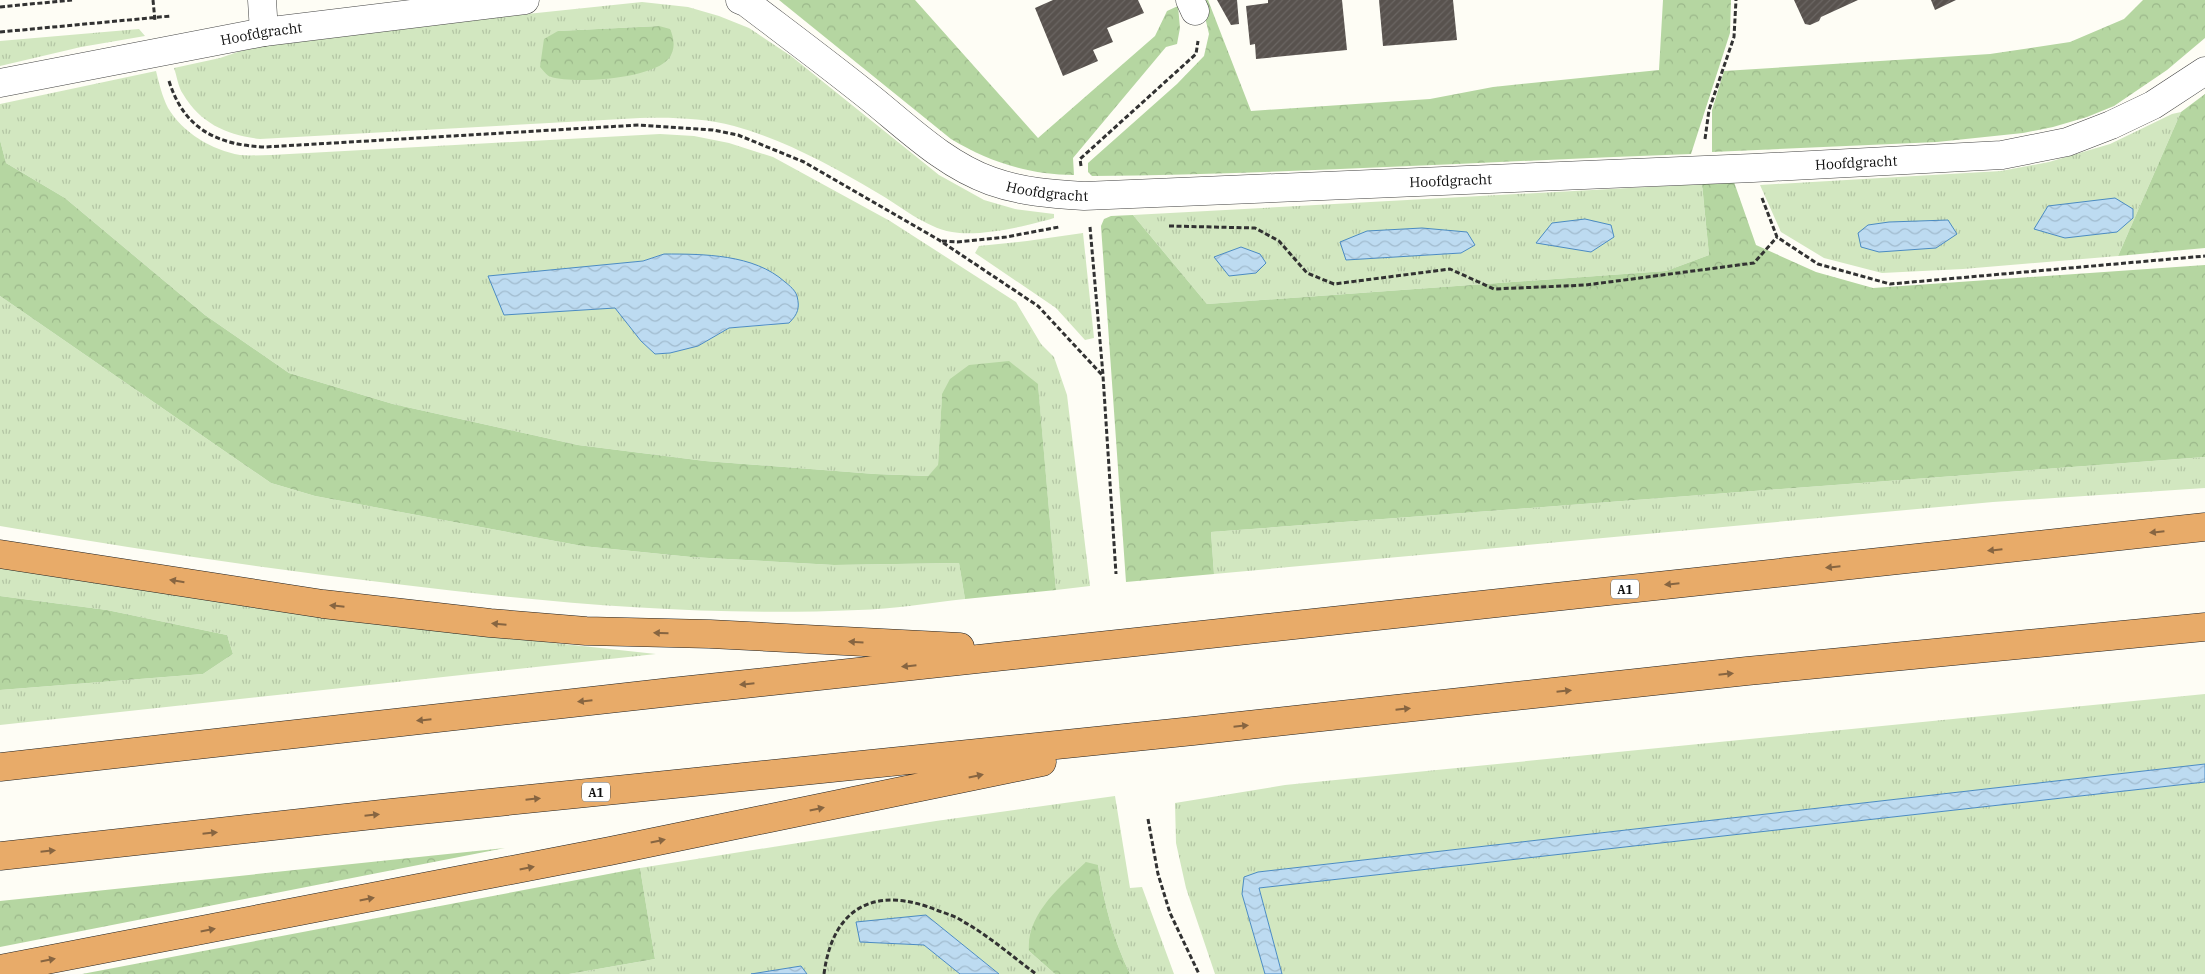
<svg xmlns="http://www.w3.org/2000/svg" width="2205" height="974" font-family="'IBM Plex Serif',serif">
<defs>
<pattern id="grass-tufts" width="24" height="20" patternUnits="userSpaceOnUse" patternTransform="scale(1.25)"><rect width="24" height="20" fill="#d2e7c0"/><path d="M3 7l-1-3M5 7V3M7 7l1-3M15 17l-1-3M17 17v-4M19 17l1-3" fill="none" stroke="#b3c5a4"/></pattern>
<pattern id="forest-crowns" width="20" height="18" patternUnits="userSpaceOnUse" patternTransform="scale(1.25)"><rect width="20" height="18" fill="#b5d6a1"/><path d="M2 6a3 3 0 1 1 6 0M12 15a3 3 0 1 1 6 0" fill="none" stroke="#9bb78a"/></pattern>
<pattern id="water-waves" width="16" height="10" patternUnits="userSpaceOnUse" patternTransform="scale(1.25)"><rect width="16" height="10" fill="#bddbf1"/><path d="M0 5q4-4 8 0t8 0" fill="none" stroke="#a1bbce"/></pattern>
<pattern id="building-hatch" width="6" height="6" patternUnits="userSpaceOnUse" patternTransform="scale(1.25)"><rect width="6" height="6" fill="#58524e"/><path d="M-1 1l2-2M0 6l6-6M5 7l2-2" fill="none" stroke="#6b6663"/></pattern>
</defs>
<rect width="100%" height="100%" fill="#fefdf5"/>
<path fill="url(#grass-tufts)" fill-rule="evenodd" d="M642 2 688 7 719 16 749 28 791 56 939 175 984 200 1015 209 1054 214V218C1028 226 979 237 952 232 924 227 901 206 876 192 832 166 784 140 734 126 704 118 671 117 640 118L260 139C227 135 201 124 183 94 178 87 177 76 174 68L220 58 270 41ZM659 26 601 79 550 77 558 31Z
M139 29 145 36 81 47 0 66V41Z
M156 71C159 83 162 96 168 108 183 133 212 150 240 155 250 156 261 155 271 155L660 134 694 136 729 143 773 157 890 221 1016 302 1041 344 1054 357 1067 395 1090 586 1056 590 1038 385 942 395 938 466 928 476 875 474 705 461 578 445 393 404 289 373 205 315 65 198 6 163 0 140V104ZM664 254 749 263 779 277 795 292 773 325 729 328 698 346 670 353 655 354 641 341 615 308 488 277 643 261Z
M2181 112 2118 256 1963 269 1882 273 1824 258 1781 232 1760 185 2001 171 2049 162 2110 144 2172 114Z
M1702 184 1709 255 1666 271 1207 304 1133 215ZM1475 245 1461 253 1415 256Z
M1083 233 1094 338 1085 340 1056 308 975 253 979 246 1027 241Z
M0 296 271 483 315 496 582 546 691 557 834 565 959 563 965 599C929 603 893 609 858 610 703 617 549 603 396 584 263 568 132 549 0 526Z
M2205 457V488L1993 502 1214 574 1211 532Z
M0 566 333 619 656 654 0 725V690L203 674 233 654 227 635 107 610 0 596Z
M2205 694V764L1258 872 1242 894 1265 974H1215L1186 888 1176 843 1175 803 1285 785Z
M2205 782V974H1282L1259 888Z
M1115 796 1130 888 1142 887 1174 974H1130C1113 939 1104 903 1098 865L1029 951 1055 974H999L926 915 860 942 924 945 960 974H569L655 959 640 868 936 821Z"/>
<path fill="url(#forest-crowns)" d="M779 0H915L1038 138 1155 36 1167 11 1178 6 1180 28 1177 44 1166 47 1073 158 1074 175C1030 175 989 162 951 139Z
M1201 0H1208L1251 111 1430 99 1493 87 1659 70 1663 0H1731L1730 33 1691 154C1492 161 1292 174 1092 176L1088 172V163L1177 84 1204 56 1209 34Z
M2143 0H2205V38L2167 70 2114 106 2087 117 2053 127 2023 133 1937 142 1712 152V110L1724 71 1990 54 2070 42 2124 19Z
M659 26 670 29C674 38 676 49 669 58 654 79 575 84 551 77 547 76 543 70 540 67L544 39 558 31Z
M2205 94V248L2118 256 2181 112Z
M0 140 6 163 65 198 205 315 289 373 393 404 578 445 705 461 875 474 928 476 938 465 942 394 950 379 969 365 1009 361 1038 384 1056 590 965 599 959 563 834 565 691 557 582 546 315 496 271 483 0 296Z
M1734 182 1756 245 1816 272 1873 288 2205 265V457L1211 532 1214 574 1126 582 1101 226 1104 219 1111 216 1133 215 1207 304 1666 271 1709 255 1702 184Z
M0 596 107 610 227 635 233 654 203 674 0 690Z
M505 848 0 947V901Z
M1086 862 1098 865C1104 903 1113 939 1130 974H1055L1029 951C1026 914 1061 886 1086 862Z
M640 868 655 959 569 974H82Z"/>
<path fill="url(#water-waves)" stroke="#4b8bc2" d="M2115 198 2133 209V218L2117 232 2065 238 2034 229 2048 206Z
M1585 219 1611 225 1614 237 1591 252 1536 243 1552 223Z
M1948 220 1957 234 1936 248 1879 252 1861 247 1858 233 1868 225 1889 222Z
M1422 228 1467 232 1475 245 1461 253 1346 260 1340 242 1367 231Z
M1241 247 1260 254 1266 263 1256 273 1229 276 1214 257Z
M664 254C703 254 754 254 785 282 790 286 795 290 797 296 800 308 798 314 789 323L729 328 698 346 670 353 655 354 641 341 615 308 504 315 488 276 643 261Z
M2205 764V782L1259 888 1282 974H1265L1242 894 1244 877 1258 872Z
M926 915 999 974H960L924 945 860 942 856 922Z
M801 966 807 974H751Z"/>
<path fill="url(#building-hatch)" d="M1053 0H1138L1144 13 1107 28 1113 42 1093 50 1098 61 1063 76 1035 8Z
M1217 0H1237L1239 24 1231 25Z
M1268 0H1342L1347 50 1256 59 1255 44 1250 45 1246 6 1268 3Z
M1379 0H1453L1457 40 1383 46Z
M1794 0H1858L1821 17 1819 21 1810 25 1805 24Z
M1931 0H1956L1935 10Z"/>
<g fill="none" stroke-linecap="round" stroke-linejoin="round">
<defs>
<g id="minor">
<path d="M262 0 264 32"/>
<path id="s1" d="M740 0 747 3C789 35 832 67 873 100 910 130 946 165 991 181 1022 192 1052 194 1084 196L1753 168 2002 155 2067 142 2111 125 2153 105 2205 71"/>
<path d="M1190 0 1195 11"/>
<path id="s2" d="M0 83 264 32 525 0"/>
</g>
<path id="highway" d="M0 554 323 604 490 623 586 631 710 634 960 647
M0 767 671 692 2205 527
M0 856 391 813 1193 731 1747 671 2205 627
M0 969 610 851 1042 762"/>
</defs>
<use href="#minor" stroke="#434343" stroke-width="29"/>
<use href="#highway" stroke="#212121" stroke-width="29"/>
<path stroke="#323232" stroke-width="3" stroke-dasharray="5 2.5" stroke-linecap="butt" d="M153 0 155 21
M0 7 72 0
M0 32 171 16
M169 81C184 129 217 145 265 147L639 125 713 130 738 135 804 162 939 240 1038 306 1103 376 1116 574
M1705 139 1709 110 1734 37 1736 0
M1081 166 1080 159 1196 54 1198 41
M1762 198 1777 237 1818 264 1890 284 2205 256
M1169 226 1255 228 1279 241 1307 273 1334 284 1450 269 1494 289 1586 285 1754 263 1777 237
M1090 227 1103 375
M942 241 957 242 1006 237 1059 227
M1148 819 1158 874 1170 913 1199 974
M824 974C833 905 877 885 939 911 948 914 957 917 964 922 989 936 1013 957 1036 974"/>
<use href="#minor" stroke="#fff" stroke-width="28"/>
<use href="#highway" stroke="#e8ab69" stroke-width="28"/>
</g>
<defs><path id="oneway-solid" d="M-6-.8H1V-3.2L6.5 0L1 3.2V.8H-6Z" transform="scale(1.25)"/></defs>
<g fill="#876541">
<use href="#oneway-solid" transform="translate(2157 532) rotate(174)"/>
<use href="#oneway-solid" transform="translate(1995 550) rotate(174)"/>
<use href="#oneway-solid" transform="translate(1833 567) rotate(174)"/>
<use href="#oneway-solid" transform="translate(177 581) rotate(-171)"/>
<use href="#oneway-solid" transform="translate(1672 584) rotate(174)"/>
<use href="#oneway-solid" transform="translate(337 606) rotate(-174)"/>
<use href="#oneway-solid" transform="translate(499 624) rotate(-175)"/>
<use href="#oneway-solid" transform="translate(661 633) rotate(-178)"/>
<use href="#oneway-solid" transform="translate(856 642) rotate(-177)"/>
<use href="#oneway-solid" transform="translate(909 666) rotate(174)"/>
<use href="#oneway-solid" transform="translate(1726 674) rotate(-6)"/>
<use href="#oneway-solid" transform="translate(747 684) rotate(174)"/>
<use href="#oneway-solid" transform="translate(1564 691) rotate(-6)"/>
<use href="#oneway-solid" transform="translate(585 701) rotate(174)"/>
<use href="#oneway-solid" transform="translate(1403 709) rotate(-6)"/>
<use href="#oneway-solid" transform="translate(424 720) rotate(174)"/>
<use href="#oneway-solid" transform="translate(1241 726) rotate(-6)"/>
<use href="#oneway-solid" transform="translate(976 776) rotate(-12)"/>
<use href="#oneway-solid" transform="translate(533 799) rotate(-6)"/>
<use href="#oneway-solid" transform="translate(817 809) rotate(-12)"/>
<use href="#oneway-solid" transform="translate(372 815) rotate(-6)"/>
<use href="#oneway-solid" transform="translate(210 833) rotate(-6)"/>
<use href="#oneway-solid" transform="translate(658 841) rotate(-12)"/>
<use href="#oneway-solid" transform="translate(48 851) rotate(-6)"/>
<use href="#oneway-solid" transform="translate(527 868) rotate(-11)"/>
<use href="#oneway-solid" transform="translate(367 899) rotate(-11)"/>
<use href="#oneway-solid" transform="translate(208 930) rotate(-11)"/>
<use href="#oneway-solid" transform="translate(48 960) rotate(-11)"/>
</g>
<g text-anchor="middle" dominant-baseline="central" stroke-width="5" stroke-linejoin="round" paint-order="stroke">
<g fill="#fff" stroke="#585858" stroke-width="1">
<rect x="1611" y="579.5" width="28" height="19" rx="4"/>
<rect x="582" y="782.5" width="28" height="19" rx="4"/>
</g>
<g font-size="12" font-weight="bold" fill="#101010">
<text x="1625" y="589">A1</text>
<text x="596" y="792">A1</text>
</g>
<g font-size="14" fill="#101010" stroke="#fff">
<text stroke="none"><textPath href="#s2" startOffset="266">Hoofdgracht</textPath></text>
<text stroke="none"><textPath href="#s1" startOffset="1178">Hoofdgracht</textPath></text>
<text stroke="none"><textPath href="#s1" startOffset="772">Hoofdgracht</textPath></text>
<text stroke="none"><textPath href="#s1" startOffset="368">Hoofdgracht</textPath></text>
</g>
</g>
</svg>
